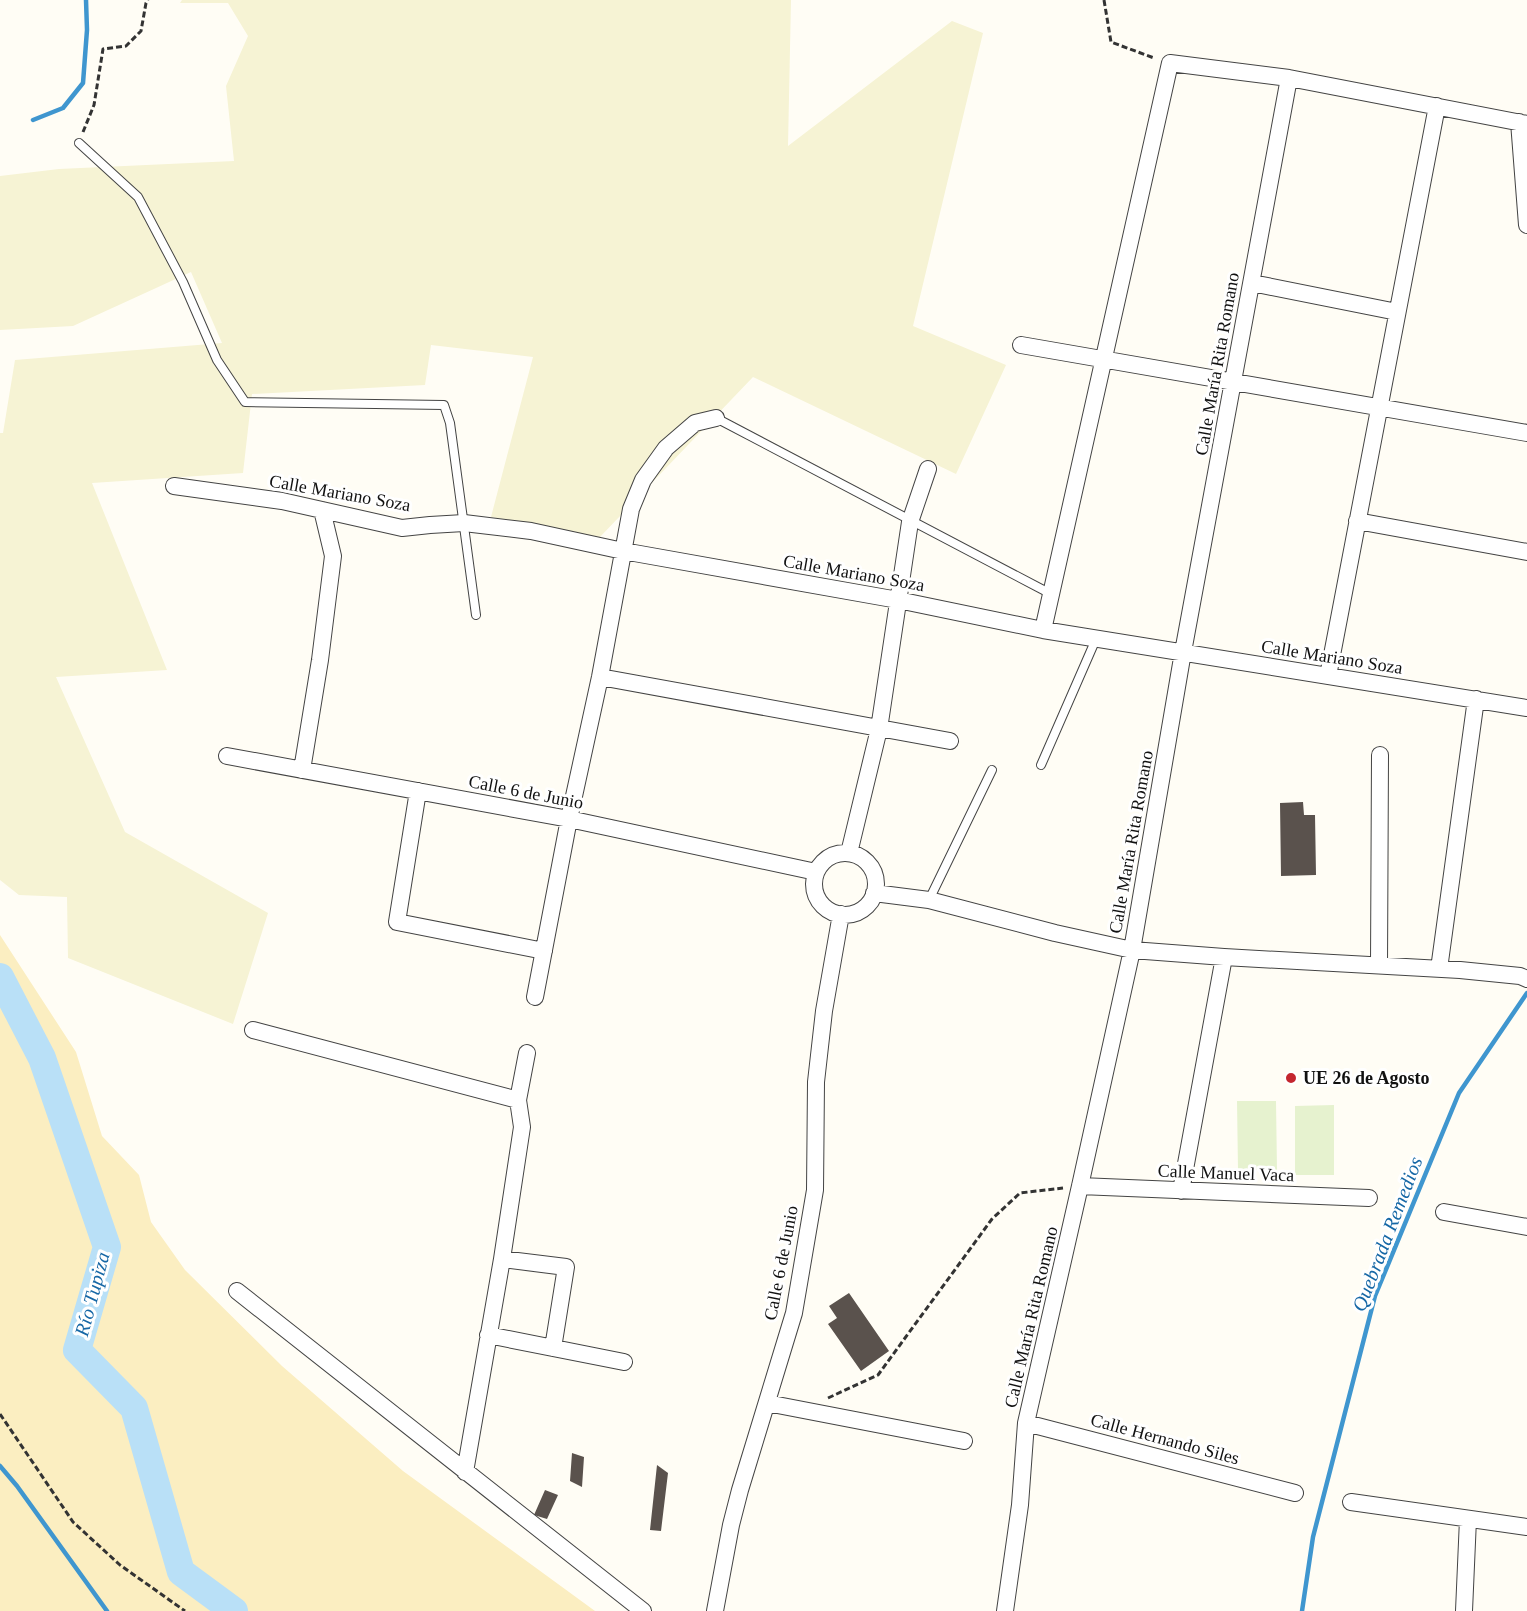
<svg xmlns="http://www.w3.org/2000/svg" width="1527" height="1611" font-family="'Times New Roman',serif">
<rect width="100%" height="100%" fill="#fffdf5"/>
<path fill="#f6f3d4" d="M182 0H791L788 146 952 21 983 33 913 326 1006 365 956 474 753 377 600 537 491 517 533 357 431 345 425 385 252 394 243 473 92 483 167 670 56 677 125 832 268 913 233 1024 68 958 67 897 19 895 0 880V433H3L15 360 222 343 191 272 73 326 0 330V176L59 169 234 161 226 86 248 36 228 3H180Z"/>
<path fill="#fbeec1" d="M0 935 76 1052 102 1136 139 1175 151 1222 185 1270 282 1366 403 1471 595 1611H0Z"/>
<path fill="#e6f2cf" d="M1237 1101H1276L1277 1170H1238Z
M1334 1105V1175H1295V1106Z"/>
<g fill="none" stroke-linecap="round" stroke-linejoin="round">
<path stroke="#3f96cf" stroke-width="4.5" d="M33 120 63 108 83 83 87 30 86 0
M0 1466 17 1486 107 1611
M1302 1611 1313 1537 1375 1296 1459 1093 1527 993"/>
<path stroke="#b9e0f7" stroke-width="28" d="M0 977 42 1058 107 1247 77 1350 134 1408 181 1572 234 1611"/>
</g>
<path fill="#5a524d" d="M1303 802 1304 815H1315L1316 875 1281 876 1280 803Z
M849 1293 889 1351 861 1371 828 1324 837 1318 829 1306Z
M572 1453 584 1457 582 1487 570 1481Z
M657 1465 668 1473 661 1531 650 1530Z
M545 1490 558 1495 547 1519 534 1515Z"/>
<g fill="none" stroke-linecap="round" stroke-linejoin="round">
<defs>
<path id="lane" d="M79 143 138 197 183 282 217 360 245 402 444 405 450 423 476 615
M716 418 1051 594
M1041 765 1096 639
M929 900 992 770"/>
<path id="street" d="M1519 122 1527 225
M1252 283 1397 312
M1021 345 1527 433
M174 486 282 501 402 528 430 525 464 523 531 531 623 551 898 600 1043 630 1527 708
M1357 521 1527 552
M1043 630 1170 63 1289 78 1527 124
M1328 676 1437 106
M600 677 950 741
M227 756 569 819 816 872
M302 770 320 660 333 556 322 510
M418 791 397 922 544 951
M849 853 879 729 910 522 928 469
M814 884a31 31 0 1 1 62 0a31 31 0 1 1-62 0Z
M874 893 929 900 1055 933 1132 950 1224 957 1460 970 1520 976 1527 979
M1379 965 1380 755
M1439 969 1476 699
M535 997 569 819 600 677 631 509 643 480 666 448 695 423 716 418
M253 1030 518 1100
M1080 1186 1369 1198
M1181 1191 1224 957
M1444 1212 1527 1227
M502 1259 566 1267 553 1348
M237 1291 643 1611
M488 1335 624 1362
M767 1403 964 1441
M1026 1423 1295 1493
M465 1472 502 1259 522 1127 518 1100 527 1053
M1351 1502 1527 1527
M715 1611 731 1525 740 1490 794 1313 815 1190 816 1082 824 1011 841 914
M1005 1611 1020 1505 1026 1423 1080 1186 1132 950 1183 652 1289 78
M1464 1611 1468 1519"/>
</defs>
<use href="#lane" stroke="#444" stroke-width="10"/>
<use href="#street" stroke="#444" stroke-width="18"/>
<path stroke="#333" stroke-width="3" stroke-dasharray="6 3" stroke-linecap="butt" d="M1104 0 1111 42 1154 58
M83 132 94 105 103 49 126 46 141 31 146 3 148 0
M828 1398 878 1375 992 1219 1020 1193 1063 1188
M0 1414 73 1522 120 1565 185 1611"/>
<use href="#lane" stroke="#fff" stroke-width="8"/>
<use href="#street" stroke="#fff" stroke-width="16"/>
</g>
<circle fill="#c4262e" stroke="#fff" stroke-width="2" cx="1291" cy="1078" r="6"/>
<g text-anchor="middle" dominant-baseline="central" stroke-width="6" stroke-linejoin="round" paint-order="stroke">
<g font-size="18" fill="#111" stroke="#fff">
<text transform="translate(1217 364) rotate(-80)">Calle María Rita Romano</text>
<text transform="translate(340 493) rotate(10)">Calle Mariano Soza</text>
<text transform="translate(854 573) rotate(10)">Calle Mariano Soza</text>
<text transform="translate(1332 657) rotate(9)">Calle Mariano Soza</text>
<text transform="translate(526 792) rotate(11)">Calle 6 de Junio</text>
<text transform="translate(1131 842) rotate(-80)">Calle María Rita Romano</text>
<text transform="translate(1226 1173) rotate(2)">Calle Manuel Vaca</text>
<text transform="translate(781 1263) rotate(-79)">Calle 6 de Junio</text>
<text transform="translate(1031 1317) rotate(-77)">Calle María Rita Romano</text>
<text transform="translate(1165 1439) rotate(15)">Calle Hernando Siles</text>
</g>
<g font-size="18" font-weight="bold" fill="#111" stroke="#fff" text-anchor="start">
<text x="1303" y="1078">UE 26 de Agosto</text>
</g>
<g font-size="20" font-style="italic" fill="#1768a6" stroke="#fff">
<text transform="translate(1387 1234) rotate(-69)">Quebrada Remedios</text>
<text transform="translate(92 1294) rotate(-75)">Río Tupiza</text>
</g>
</g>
</svg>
